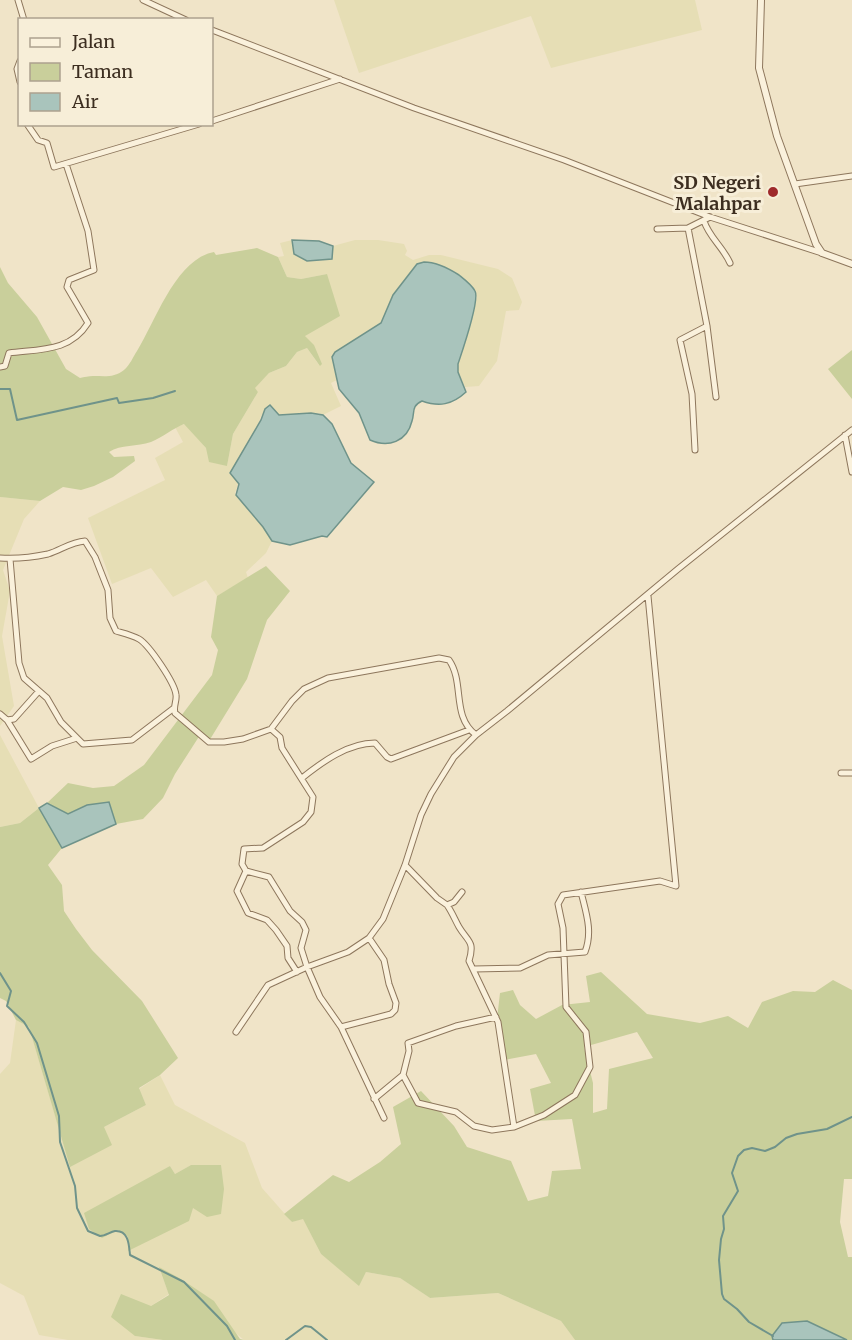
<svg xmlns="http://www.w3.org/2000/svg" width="852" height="1340" font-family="Merriweather,serif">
<rect width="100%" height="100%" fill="#f0e4c8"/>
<path fill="#e6deb5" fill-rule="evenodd" d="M334 0H695L702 30 551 68 531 16 359 73Z
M292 240 294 254 332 259 333 246 355 240H378L404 244 407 251 405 255 413 260 429 255H441L498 269 512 278 522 302 519 310 506 311 497 361 479 386 465 387 458 372V364L477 297 453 271 431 262 417 264 393 295 381 323 333 364 337 380 331 383 341 406 323 415 319 413 284 415H279L270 405 261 416 235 493 263 527 272 541 266 553 246 572 248 578 217 596 206 580 173 597 151 568 112 584 88 518 165 480 155 458 183 442 175 427 185 424 206 448 227 466 233 434 258 392 254 388 269 373 286 366 297 352 307 348 319 365 305 336 327 274 301 279 287 277 278 257 284 256 280 243Z
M0 497 40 501 24 519 3 570 10 591 2 636 14 706 0 726Z
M0 735 39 808 20 823 0 827Z
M16 1020 29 1027 70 1166 104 1127 146 1105 139 1089 160 1075 175 1105 245 1143 262 1188 292 1222 303 1218 321 1254 359 1285 366 1272 400 1278 430 1298 498 1293 561 1321 575 1340H244L159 1268 169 1294 151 1306 135 1336 163 1340H68L39 1335 24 1296 0 1283V1074L10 1063ZM191 1165 128 1251V1237L118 1230 170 1166 175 1174Z"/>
<path fill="#c9cf9b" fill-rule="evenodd" d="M257 248 278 257 287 277 301 279 327 274 340 316 305 336 314 345 322 364 320 366 307 348 297 352 286 366 269 373 255 388 258 392 233 434 227 466 209 462 206 448 184 424C172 429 163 437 151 442 137 447 121 444 109 452L114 457 134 456 135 461 113 477 94 486 81 490 63 487 40 501 0 497V267L8 283 37 317 66 369 80 378C84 377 89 376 93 376 105 376 114 378 124 370 130 365 133 357 137 351 156 320 176 259 214 252L216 255Z
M852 350V399L828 369Z
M266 566 290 591 267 620 247 679 209 741 200 735 175 774 163 798 143 819 116 824 109 802 87 805 68 814 47 803 68 783 93 788 114 786 144 765 212 675 218 650 211 637 217 596Z
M39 808 62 848 48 865 62 885 64 911 76 929 92 950 142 1001 178 1058 160 1075 139 1088 146 1105 104 1127 112 1145 70 1167 29 1027 16 1020 6 1001 0 998V827L20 823Z
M601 972 647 1014 700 1023 728 1016 748 1028 762 1002 793 991 815 992 833 980 852 990V1179H844L840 1222 848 1257H852V1340H847L807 1321 772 1336 773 1340H575L561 1321 498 1293 430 1298 400 1278 366 1272 359 1286 321 1254 303 1219 292 1222 284 1214 333 1175 349 1182 380 1162 401 1144 393 1107 421 1091 454 1126 467 1147 511 1161 528 1201 548 1196 552 1171 581 1169 572 1119 536 1121 530 1089 551 1083 536 1054 504 1060 496 1028 500 993 513 990 520 1005 536 1019 562 1005 590 1002 586 976ZM637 1032 653 1058 609 1069 607 1109 593 1113V1083L584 1047Z
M191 1165H221L224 1189 221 1214 207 1217 193 1208 189 1221 128 1251V1237L118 1230 102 1238 89 1229 84 1213 170 1166 175 1174Z
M159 1267 181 1279 214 1301 240 1339 244 1340H163L135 1336 111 1317 121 1294 151 1306 169 1295Z"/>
<path fill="#a9c4bc" stroke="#6f938a" stroke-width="1.5" d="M292 240 319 241 333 246 332 259 307 261 294 254Z
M424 262C436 262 448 268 459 275 464 279 472 285 475 291 480 300 462 352 458 364V372L466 392C452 405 439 407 422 401 411 406 415 412 412 421 407 442 388 448 370 440L359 413 339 389 332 357 335 352 381 323 393 295 417 264Z
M270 405 279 415 311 413 323 415 332 424 351 463 374 482 327 537 322 536 290 545 272 541 263 527 236 495 239 484 230 473 261 420 265 409Z
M109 802 116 824 62 848 39 808 47 803 68 814 87 805Z
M807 1321 847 1340H773L772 1336 782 1323Z"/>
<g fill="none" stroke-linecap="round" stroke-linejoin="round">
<path stroke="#6f938a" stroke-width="2" d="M0 389H10L17 420 117 398 119 403 153 398 175 391
M0 973 11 991 7 1006 24 1022 37 1043 59 1116 60 1142 75 1186 77 1208 88 1231 100 1236C105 1236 110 1232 115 1231 129 1230 129 1246 130 1255L184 1282 227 1326 235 1340
M773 1336 749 1322 737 1309 724 1299 722 1294 719 1260 721 1239 724 1229 723 1216 738 1191 732 1173 738 1156 744 1150 752 1148 765 1151 775 1147 786 1138 797 1134 827 1129 852 1117
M286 1340 305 1326 311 1327 327 1340"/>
<defs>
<path id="minor" d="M18 0 24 20
M143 0 186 20
M212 30 414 108 564 160 710 217 822 253
M20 61 17 69 20 82
M212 121 340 79
M27 124 38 140 47 143 54 167 199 124
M795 184 852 176
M710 217 688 228 707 326 716 397
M704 221C709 237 723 247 730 263
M657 229 688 228
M0 367 5 366 9 353C40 349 70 352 88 323L67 287 69 280 94 270 88 231 66 164
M845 435 852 472
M695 450 692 394 680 340 707 326
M0 558C15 559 34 557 48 554 61 550 71 542 85 541L95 557 108 590 110 618 116 631C123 633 132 635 139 639 149 645 175 683 176 695 177 701 173 706 175 713L209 742H224L243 739 271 729 292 701 304 689 328 678 439 658 449 660C465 683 451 716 476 735
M10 559 19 663 24 678 47 698 61 722 83 744 132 740 174 708
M0 714 7 720 14 719 39 691
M7 720 31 759 52 746 77 738
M271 729 280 737 282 748 313 797 311 812 303 822 263 848 244 849 242 864 246 871 269 877 290 911 302 922 306 930 301 948 307 967 320 997 341 1027 391 1014 395 1010 396 1003 389 984 384 960 369 938
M841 773H852
M302 778C322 762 348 743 375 743L387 757 391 759 469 730
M405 865 437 898 447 905 454 902 462 892
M246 871 237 891 248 913 267 920 276 930 287 946 288 958 297 972
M447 905C452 912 455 920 459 927 468 942 475 941 469 961L498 1022 514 1127
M474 969 520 968 548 955 585 952C593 931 586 913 581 892
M496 1017 456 1026 408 1043 409 1051 403 1075 418 1103 456 1112 474 1126 492 1130 514 1127 544 1115 575 1095 590 1067 586 1032 566 1007 563 928 558 904 563 895 660 881 676 886 648 596
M341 1027 384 1118
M236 1032 268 985 307 967 348 952 369 938 383 919 405 865 421 815 431 794 454 757 476 735 507 711 678 569 852 430
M374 1099 403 1075"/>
<path id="tertiary" d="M761 0 759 68 777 136 816 244 822 253 852 264"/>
</defs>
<use href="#minor" stroke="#8d765c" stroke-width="7"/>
<use href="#tertiary" stroke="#8d765c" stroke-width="8"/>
<use href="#minor" stroke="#faf1dc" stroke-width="5"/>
<use href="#tertiary" stroke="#faf1dc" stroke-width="6"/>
</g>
<circle fill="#9e2a2b" stroke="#f7eed8" stroke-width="2" cx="773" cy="192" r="6"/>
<g text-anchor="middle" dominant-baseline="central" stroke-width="6" stroke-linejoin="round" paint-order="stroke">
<g font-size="18" font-weight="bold" fill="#3d2e20" stroke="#f7eed8" text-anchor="end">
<text x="761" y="182">SD Negeri<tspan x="761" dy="21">Malahpar</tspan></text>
</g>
</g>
<rect x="18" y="18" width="195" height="108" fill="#f7eed8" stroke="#ada18e" stroke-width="1.5"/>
<rect x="30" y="38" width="30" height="9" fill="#faf1dc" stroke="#ada18e" stroke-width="1.5"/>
<text x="72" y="48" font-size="18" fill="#3d2e20">Jalan</text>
<rect x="30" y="63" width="30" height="18" fill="#c9cf9b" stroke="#ada18e" stroke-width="1.5"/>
<text x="72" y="78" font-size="18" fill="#3d2e20">Taman</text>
<rect x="30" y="93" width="30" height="18" fill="#a9c4bc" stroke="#ada18e" stroke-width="1.5"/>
<text x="72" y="108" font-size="18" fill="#3d2e20">Air</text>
</svg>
